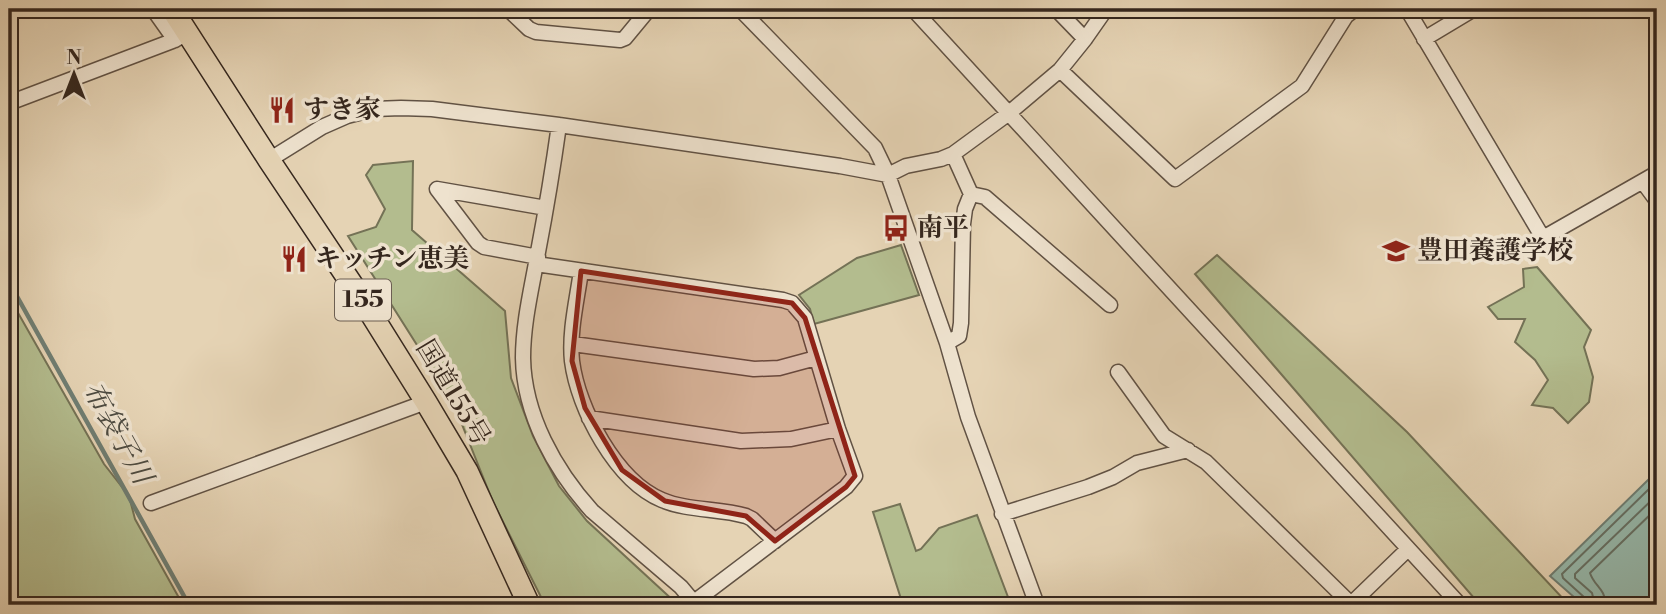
<svg xmlns="http://www.w3.org/2000/svg" width="1666" height="614" font-family="'Libre Bodoni','Noto Serif JP',serif">
<rect width="100%" height="100%" fill="#e5d3b4"/>
<filter id="stains"><feTurbulence type="fractalNoise" baseFrequency=".00286" numOctaves="4"/><feColorMatrix values="0 0 0 0 .2 0 0 0 0 .09 0 0 0 0 .02 0 0 0 .5 -.17"/></filter>
<radialGradient id="worn" r=".72"><stop offset=".6" stop-color="#630" stop-opacity="0"/><stop offset="1" stop-color="#630" stop-opacity=".3"/></radialGradient>
<path fill="#b3bc8e" stroke="#747256" stroke-width="2" d="M413 161 412 230 505 311 511 378 533 436 559 486 587 521 676 603 675 605H545L493 502 453 402 348 236 376 227 385 209 366 175 373 165Z
M901 245 919 295 814 324 810 309 799 295 857 258Z
M1217 255 1407 432 1569 605H1480L1195 274Z
M1537 267 1591 330 1584 347 1593 377 1589 402 1568 423 1553 408 1532 405 1548 380 1535 360 1515 342 1525 319H1498L1488 307 1524 287 1523 269Z
M9 297 104 464 129 496 135 519 183 605H9Z
M900 504 916 551 921 549 939 528 977 515 1011 605H903L873 512Z"/>
<path fill="#96b8ab" stroke="#6f7e73" stroke-width="2" d="M1649 479H1657V605H1583L1550 576Z"/>
<g fill="none" stroke-linecap="round" stroke-linejoin="round">
<path stroke="#667064" stroke-width="2" d="M1587 605 1585 598 1563 578 1562 574 1651 487 1657 486
M1595 605 1592 593 1575 578V574L1657 495
M1606 605C1605 588 1594 586 1590 573L1657 508"/>
<path stroke="#6f7e73" stroke-width="4.5" d="M9 282 189 605"/>
<defs>
<path id="minor" d="M153 9 175 40
M508 9 529 29 536 32 620 40 625 38 649 9
M740 9 875 148 888 175 947 343 968 417 1037 605
M913 9 1460 605
M1056 9 1085 39
M1407 9 1543 238 1657 173
M1424 39 1474 9
M1060 70 1175 179 1302 86 1346 16 1355 9
M9 103 175 40 187 33
M559 125C553 168 546 210 538 252 532 287 523 322 523 358 524 415 555 470 592 511L681 587 696 605
M269 160 322 127 347 116 374 109 401 108 432 109 559 125 840 166 888 175 906 166 941 159 953 154 1009 113 1060 70 1085 39 1106 9
M1643 182 1657 201
M971 194 985 197 1110 305
M538 257 484 247 478 243 437 189 546 208
M536 264 783 300 792 303 805 318 838 429 855 476 846 487 694 602
M581 271C577 300 569 332 572 361 578 409 616 481 662 500 688 511 719 508 746 516L752 519 775 541
M947 343 959 336 961 323 963 224 965 209 971 194 953 154
M573 344 754 369 779 368 816 358
M1118 372 1164 436 1206 462 1352 605
M589 418 741 441 791 439 838 429
M151 503 426 402
M1002 514 1088 487 1113 477 1137 463 1188 450
M1351 604 1408 549"/>
<path id="highway" d="M172 9 269 160 363 301 426 402 467 471 529 605"/>
</defs>
<use href="#minor" stroke="#615244" stroke-width="17"/>
<use href="#highway" stroke="#35271e" stroke-width="24"/>
<use href="#minor" stroke="#eee2ce" stroke-width="14"/>
<use href="#highway" stroke="#e5d3b4" stroke-width="21"/>
</g>
<path fill="#8f2418" fill-opacity="0.2" stroke="#8f2418" stroke-width="5" stroke-linejoin="round" d="M581 271 792 303 805 318 855 476 846 487 775 541 746 516 665 501 622 470 585 408 572 361Z"/>
<defs>
<symbol id="restaurant-bare" viewBox="-9 -9 18 18"><path d="M-5-6h1v4h1v-4h1v4h1v-4h1v5L-1.5 .5V6h-2V.5L-5-1ZM5-6V6H3V1.5H1.5Q1.5-4 5-6Z" fill="#8f2418" stroke="#eee2ce" stroke-width="2.5" paint-order="stroke"/></symbol>
<symbol id="bus-bare" viewBox="-9 -9 18 18"><path d="M-5-6H5V4H4V6H2V4H-2V6H-4V4H-5ZM-3.5-4V0h7V-4ZM-3.5 1.2v1.5H-2V1.2ZM2 1.2v1.5H3.5V1.2Z" fill="#8f2418" stroke="#eee2ce" stroke-width="2.5" paint-order="stroke"/></symbol>
<symbol id="school-bare" viewBox="-9 -9 18 18"><path d="M0-5L7-2L0 1L-7-2ZM-4 1L0 2.5L4 1V4Q0 6-4 4Z" fill="#8f2418" stroke="#eee2ce" stroke-width="2.5" paint-order="stroke"/></symbol>
</defs>
<g fill-rule="evenodd">
<use href="#restaurant-bare" x="263" y="91" width="38" height="38"/>
<use href="#bus-bare" x="877" y="209" width="38" height="38"/>
<use href="#school-bare" x="1377" y="232" width="38" height="38"/>
<use href="#restaurant-bare" x="275" y="240" width="38" height="38"/>
</g>
<g text-anchor="middle" dominant-baseline="central" stroke-width="7" stroke-linejoin="round" paint-order="stroke">
<rect fill="#eee2ce" stroke="#6c5f53" stroke-width="2" x="335" y="279.5" width="56" height="41" rx="5"/>
<g font-size="24" font-weight="bold" fill="#35271e">
<text x="363" y="300">155</text>
</g>
<g font-size="26" font-weight="bold" fill="#35271e" stroke="#eee2ce" text-anchor="start">
<text x="303" y="110">すき家</text>
<text x="917" y="228">南平</text>
<text x="1417" y="251">豊田養護学校</text>
<text x="315" y="259">キッチン恵美</text>
</g>
<g font-size="26" fill="#35271e" stroke="#eee2ce">
<text transform="translate(453 393) rotate(59)">国道155号</text>
</g>
<g font-size="28" font-style="italic" fill="#4d4b41" stroke="#eee2ce">
<text transform="translate(117 433) rotate(61)">布袋子川</text>
</g>
</g>
<rect width="1666" height="614" fill="none" stroke="#e5d3b4" stroke-width="35"/>
<rect x="10" y="10" width="1645" height="593" fill="none" stroke="#35271e" stroke-width="3.5"/>
<rect x="18" y="18" width="1631" height="579" fill="none" stroke="#35271e" stroke-width="2"/>
<g transform="translate(74 74)" stroke="#eee2ce" stroke-width="5" paint-order="stroke">
<path d="M0-5L12 26L0 18L-12 26Z" fill="#35271e"/>
<text y="-10" font-size="19" font-weight="bold" text-anchor="middle" fill="#35271e">N</text>
</g>
<rect width="100%" height="100%" filter="url(#stains)"/>
<rect width="100%" height="100%" fill="url(#worn)"/>
</svg>
